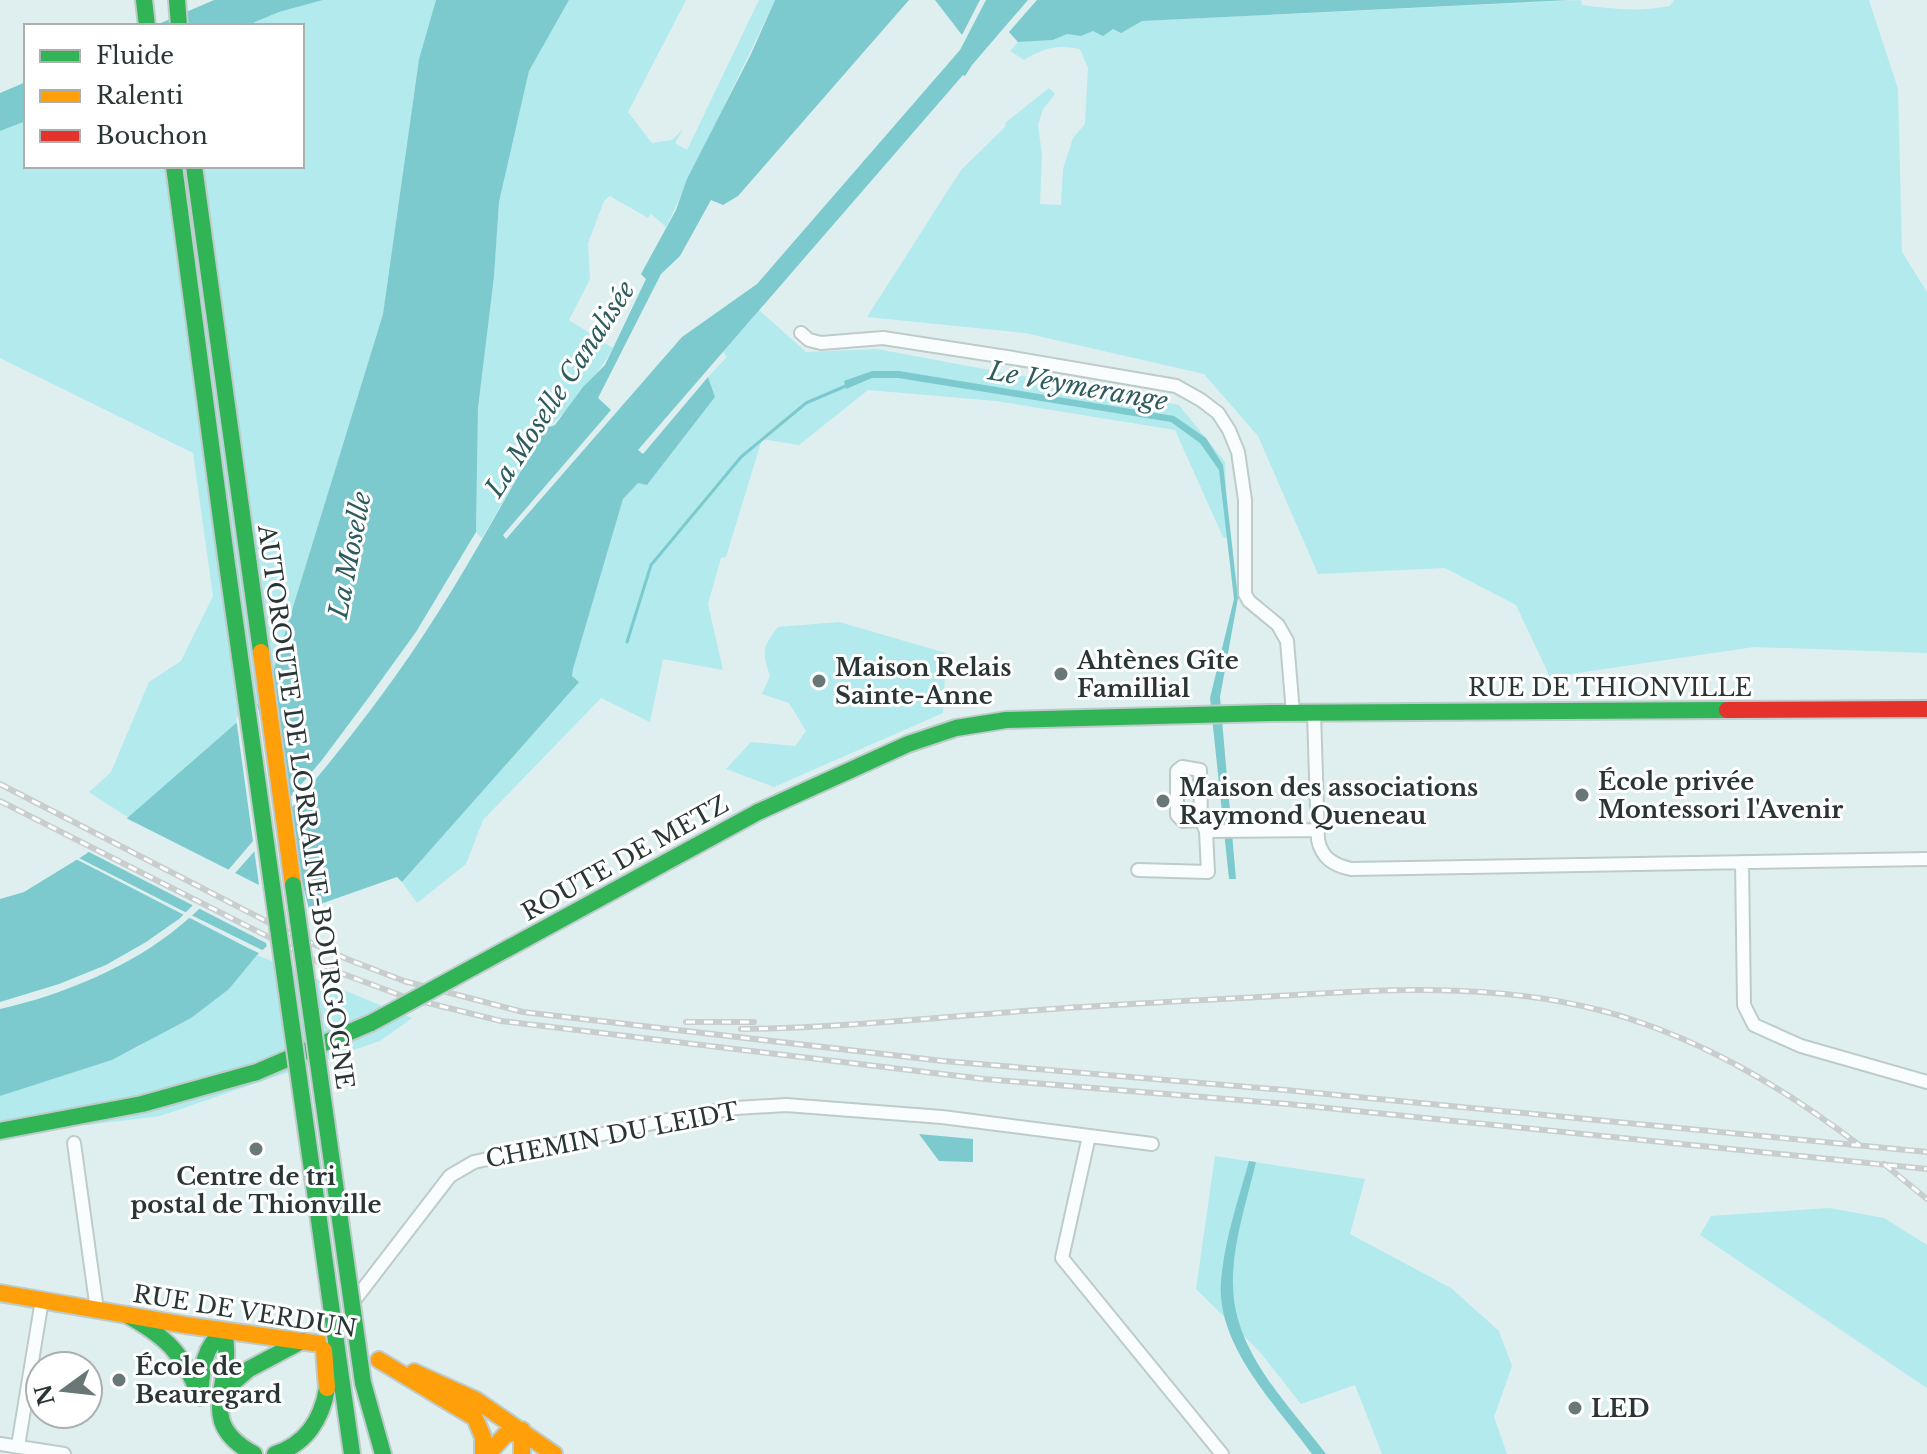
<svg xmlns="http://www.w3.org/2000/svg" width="1927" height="1454" font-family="'Libre Baskerville',serif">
<rect width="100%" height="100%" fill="#dfefef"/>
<path fill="#b2eaed" d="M323 0H436L419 59 383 314 265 698 129 818 89 792 111 772 149 682 181 661 213 596 193 453 0 358V131L26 121V166H302V26H246L279 12Z
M569 0H686L628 112 652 143 672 140 683 129 675 143 687 150 759 0H775L666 227 651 214 648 218 610 196 604 201 588 243 590 279 569 320 613 348C606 363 559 424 546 428L482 538 476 532 478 408 494 277 499 202 529 71Z
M1581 0 1582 5C1612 9 1640 12 1670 6L1674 0H1869L1898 89 1902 252 1927 292V653L1754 647 1550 677 1516 605 1445 568 1318 574 1258 436 1204 374 1025 333 867 317 961 170 1006 126 1005 123 1049 88 1055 94 1043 109 1038 125 1042 155 1040 204 1061 205 1063 169 1073 138 1085 124 1088 68 1080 49C1059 44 1042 48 1024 60L1010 51 1018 42 1053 40 1067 33 1081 36 1093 31 1142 21Z
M759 310 806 352 877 349 1179 405 1225 462 1228 539 1223 537 1175 430 996 401 868 390 799 445 762 439 726 557 721 558 708 604 723 670 663 659 650 722 601 698 483 820 466 864 417 903 402 882 578 682 572 676 573 669 623 499 638 483 647 485 715 397 708 377 727 357 723 352Z
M839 622 946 653 943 713 774 787 726 769 751 742 795 746 806 731 789 703 762 694 770 676C762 651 762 648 778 627Z
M257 955 412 1018 380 1041 160 1116 87 1125 45 1115 0 1122V1096L112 1060 138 1047 229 989Z
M1215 1156 1365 1179 1350 1234 1451 1288 1499 1331 1512 1366 1494 1417 1507 1454H1382L1355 1385 1301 1404 1260 1352 1196 1289Z
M1829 1208 1884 1218 1927 1245V1388L1700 1235 1711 1216Z"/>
<path fill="#7ccace" d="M214 0H323L279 12 246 26H154Z
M436 0H569L529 71 499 202 494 277 478 408 476 532 416 632 369 697 322 760 230 868 179 919 146 942 106 965 59 984 0 1002V899L24 892 86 854 265 698 383 314 419 59Z
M775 0H909L738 196 723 205 711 200 680 256 661 274 598 398 611 410 503 535 506 539 682 337 757 284 960 50 986 0H1028L972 65 965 76 963 75 638 450 643 454 708 377 715 397 647 485 638 483 623 499 573 669 572 676 579 682 402 882 397 877 309 908 257 955 229 989 191 1018 112 1060 0 1096V1009C62 995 131 967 181 925 218 894 250 857 281 820 336 757 387 692 432 622 473 559 508 492 546 428L555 425 583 387 605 365 646 279 641 274 676 210 687 179 751 54Z
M935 0H980L962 35Z
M1037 0H1571L1142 21 1121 33 1113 29 1103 36 1093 31 1081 36 1067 34 1053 40 1018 42 1009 32Z
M26 82V121L0 131V93Z
M872 371H899L1174 416 1206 438 1223 465 1238 598 1220 697 1236 879H1229L1210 698 1234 599 1219 470 1200 443 1171 422 898 378H872L846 389 844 381Z
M919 1134 973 1139V1162L939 1161Z
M1249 1161 1256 1162C1247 1201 1232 1244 1233 1284 1233 1351 1288 1404 1326 1454H1312C1277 1406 1216 1346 1221 1282 1224 1241 1238 1201 1249 1161Z"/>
<path fill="#dfefef" d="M256 700 309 909 308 914 268 951 266 943 85 850 124 817 259 885 236 718Z
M75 856 181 910 266 952 263 955 248 948 72 857Z"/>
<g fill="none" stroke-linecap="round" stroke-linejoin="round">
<path stroke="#7ccace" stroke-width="3" d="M627 642 651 565 741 457 806 403 848 385"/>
<defs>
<path id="street" d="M801 333 809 340 821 343 883 338 1013 358 1176 386 1201 400 1218 413 1229 430 1238 452 1245 500V594L1249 601 1278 625 1287 641 1293 713
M1314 713 1318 840C1322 858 1333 865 1351 869L1927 859
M1201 820 1183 821 1177 815V771L1182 767 1200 770 1201 820 1206 831
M1742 862 1744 1005 1754 1025 1801 1046 1927 1082
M1138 870 1208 872 1206 831 1318 830
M1089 1136 1062 1258 1222 1454
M74 1143 97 1310
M353 1302 450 1176 474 1162 690 1115 736 1108 786 1105 942 1117 1152 1144
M0 1444 64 1454
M18 1446 42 1300"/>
<path id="fast" d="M144 0 147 26
M177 0 179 26
M174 166 226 557
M194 166 261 652
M758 812 908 744 956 728 1006 720 1270 713 1727 710
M0 1131 142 1104 257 1072 371 1023
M127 1315C166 1337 182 1352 199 1394
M363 1383 383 1454
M342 1384 352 1454
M221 1393 249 1369 302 1341
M200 1397C202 1371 202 1348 224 1331 236 1385 192 1420 254 1454
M275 1454C306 1444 322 1419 327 1388"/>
<path id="slow" d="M261 652 293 885
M0 1293 185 1325 335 1346
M379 1360 475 1418 483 1437V1454
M414 1372 476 1400 554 1454
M488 1454 505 1435 522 1430V1454"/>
<path id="jam" d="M1727 710 1927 709"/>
</defs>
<use href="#street" stroke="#becbcb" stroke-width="16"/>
<use href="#fast" stroke="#becbcb" stroke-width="20"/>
<use href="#slow" stroke="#becbcb" stroke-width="20"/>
<use href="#jam" stroke="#becbcb" stroke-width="20"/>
<use href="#street" stroke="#fafdfd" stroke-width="12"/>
<use href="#fast" stroke="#30b455" stroke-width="16"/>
<use href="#slow" stroke="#ff9f0a" stroke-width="16"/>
<use href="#jam" stroke="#e5322d" stroke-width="16"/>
<defs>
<path id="rail" d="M0 784 289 933 347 959 404 981 523 1012 943 1061 1285 1090 1927 1152
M0 801 338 972 408 998 501 1021 984 1079 1288 1104 1927 1169
M686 1022H754
M741 1029C835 1028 930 1018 1024 1011 1103 1005 1181 1001 1260 997 1375 990 1490 981 1603 1011 1697 1036 1781 1086 1859 1145
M1884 1164 1927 1199"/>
</defs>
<use href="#rail" stroke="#c8cdcd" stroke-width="6"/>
<use href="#rail" stroke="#fff" stroke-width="3" stroke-dasharray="9" stroke-linecap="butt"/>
<defs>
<path id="fast-bridge" d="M226 557 342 1384
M293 885 363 1383
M371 1023 758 812"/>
<path id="slow-bridge" d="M324 1350 327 1388"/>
</defs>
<use href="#fast-bridge" stroke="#becbcb" stroke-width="20" stroke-linecap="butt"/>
<use href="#slow-bridge" stroke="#becbcb" stroke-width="20" stroke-linecap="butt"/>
<use href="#fast-bridge" stroke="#30b455" stroke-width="16"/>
<use href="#slow-bridge" stroke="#ff9f0a" stroke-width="16"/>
</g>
<g fill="#697777" stroke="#fff" stroke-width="3">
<circle cx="1061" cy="674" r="8"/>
<circle cx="819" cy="681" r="8"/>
<circle cx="1582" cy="795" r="8"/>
<circle cx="1163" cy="801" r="8"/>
<circle cx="256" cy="1149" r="8"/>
<circle cx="119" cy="1380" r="8"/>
<circle cx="1575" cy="1408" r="8"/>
</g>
<g text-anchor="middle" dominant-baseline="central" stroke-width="6" stroke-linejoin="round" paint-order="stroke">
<g font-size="24" font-weight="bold" fill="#2a3636" stroke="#fff" text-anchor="start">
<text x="1077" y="660">Ahtènes Gîte<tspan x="1077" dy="28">Famillial</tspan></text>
<text x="835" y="667">Maison Relais<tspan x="835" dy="28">Sainte-Anne</tspan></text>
<text x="1598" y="781">École privée<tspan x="1598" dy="28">Montessori l'Avenir</tspan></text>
<text x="1179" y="787">Maison des associations<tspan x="1179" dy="28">Raymond Queneau</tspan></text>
<text x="256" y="1176" text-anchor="middle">Centre de tri<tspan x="256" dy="28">postal de Thionville</tspan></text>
<text x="135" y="1366">École de<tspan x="135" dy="28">Beauregard</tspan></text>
<text x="1591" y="1408">LED</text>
</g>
<g font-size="24" fill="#2a3636" stroke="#fff">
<text x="1610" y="687">RUE DE THIONVILLE</text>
<text transform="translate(306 807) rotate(82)">AUTOROUTE DE LORRAINE-BOURGOGNE</text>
<text transform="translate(625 858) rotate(-29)">ROUTE DE METZ</text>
<text transform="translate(612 1135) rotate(-11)">CHEMIN DU LEIDT</text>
<text transform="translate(245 1311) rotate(9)">RUE DE VERDUN</text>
</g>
<g font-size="26" font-style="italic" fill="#2d5b5e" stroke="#fff">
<text transform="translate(1078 386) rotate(10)">Le Veymerange</text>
<text transform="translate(560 389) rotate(-57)">La Moselle Canalisée</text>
<text transform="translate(350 555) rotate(-79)">La Moselle</text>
</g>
</g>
<rect x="24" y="24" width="280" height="144" fill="#ffffff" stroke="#aaafaf" stroke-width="2"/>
<rect x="40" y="50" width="40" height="12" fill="#30b455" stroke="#aaafaf" stroke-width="2"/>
<text x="96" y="64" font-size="24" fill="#2a3636">Fluide</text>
<rect x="40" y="90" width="40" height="12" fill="#ff9f0a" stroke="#aaafaf" stroke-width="2"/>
<text x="96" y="104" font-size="24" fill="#2a3636">Ralenti</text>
<rect x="40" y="130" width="40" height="12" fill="#e5322d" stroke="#aaafaf" stroke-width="2"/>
<text x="96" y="144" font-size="24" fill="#2a3636">Bouchon</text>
<g transform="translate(64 1390) rotate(255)"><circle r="38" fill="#ffffff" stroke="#aaafaf" stroke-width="2"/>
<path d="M0-6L14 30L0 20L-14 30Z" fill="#697777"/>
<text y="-12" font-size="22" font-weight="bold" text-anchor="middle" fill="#2a3636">N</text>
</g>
</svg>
